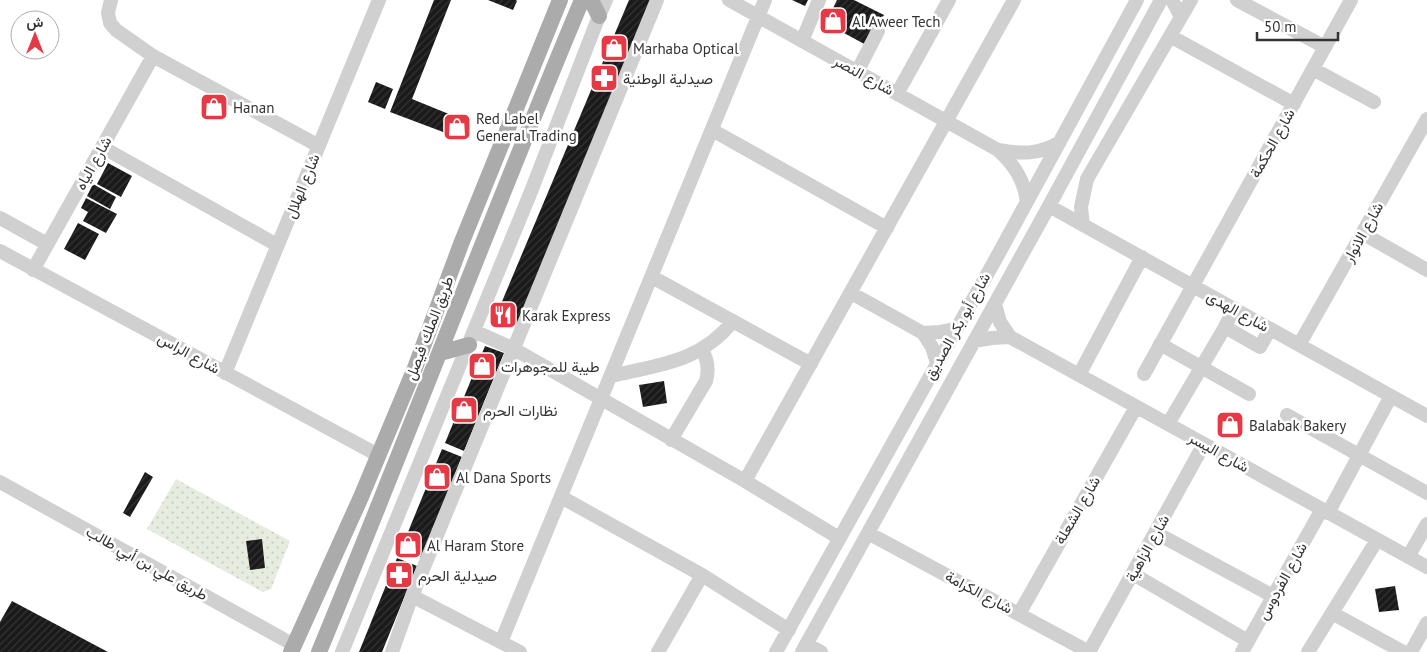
<svg xmlns="http://www.w3.org/2000/svg" width="1427" height="652" font-family="'PT Sans',Vazirmatn,sans-serif">
<defs>
<pattern id="grass-dots" width="8" height="8" patternUnits="userSpaceOnUse" patternTransform="scale(1.25)"><rect width="8" height="8" fill="#e6ecdf"/><path d="M2 2h.1M6 6h.1" fill="none" stroke="#c6cbc0" stroke-width="1.8" stroke-linecap="round"/></pattern>
<pattern id="building-hatch" width="6" height="6" patternUnits="userSpaceOnUse" patternTransform="scale(1.25)"><rect width="6" height="6" fill="#1a1a1a"/><path d="M-1 1l2-2M0 6l6-6M5 7l2-2" fill="none" stroke="#333"/></pattern>
</defs>
<rect width="100%" height="100%" fill="#fff"/>
<path fill="url(#grass-dots)" fill-rule="evenodd" d="M176 479 290 541 271 589 263 592 147 529ZM262 539 265 568 250 569 246 541Z"/>
<path fill="url(#building-hatch)" d="M434 0H451L412 99 466 121 459 138 390 112Z
M488 0H516L517 1 513 10Z
M629 0H651L516 327 495 318Z
M792 0H808L805 6Z
M837 0H854L884 15 868 46 831 26 829 16Z
M376 82 393 89 385 109 368 102Z
M210 97 225 104 218 118 203 110Z
M108 163 132 176 121 197 97 184Z
M93 184 116 197 110 209 87 196Z
M86 198 117 214 106 233 83 221 88 212 81 208Z
M78 223 99 234 85 260 64 249Z
M485 346 504 353 464 451 445 443Z
M664 381 667 403 643 407 639 385Z
M1229 415 1239 421 1231 435 1221 429Z
M442 449 462 457 421 557 401 549Z
M145 472 153 477 130 517 123 513Z
M262 539 265 568 250 570 246 541Z
M397 558 417 566 382 652H359Z
M1395 586 1399 610 1379 612 1375 589Z
M12 601 108 652H0V622Z"/>
<g fill="none" stroke-linecap="round" stroke-linejoin="round">
<path stroke="#d0d0d0" stroke-width="14" d="M111 0 108 13 110 23 116 30 153 56 319 146
M729 0 998 150C1014 165 1024 179 1027 202
M1172 0 1181 17
M1237 0 1325 47
M1170 36 1294 104
M802 41 819 0
M1313 69 1374 102
M857 72 878 31
M897 94 949 0
M712 130 887 228
M102 147 277 245
M998 150C1021 154 1039 155 1060 142
M1049 206 1427 416
M0 218 47 244
M1083 225 1081 207 1087 179 1191 0
M1362 233 1427 270
M0 251 378 455
M33 270 153 56
M652 277 811 364
M851 293 923 333 932 347 937 363
M995 304 1000 322 1010 337 1427 567
M1225 327 1260 347 1270 329
M474 331 514 349 745 481 839 538
M923 333 940 332 956 329
M974 341 992 338 1010 337
M1160 344 1249 394
M1299 345 1427 119
M225 373 379 0
M1144 374 1351 0
M1079 375 1142 257
M611 376C658 365 701 362 733 321
M1287 415 1427 493
M1168 424 1225 327 1234 308
M671 440 706 381C709 370 708 360 702 350
M745 481 1014 0
M0 482 294 645
M561 497 702 575 789 630
M1328 513 1391 396
M868 533 1089 652
M1156 533 1273 596
M1408 557 1427 524
M1133 574 1248 641
M412 596 520 652
M1332 613 1403 652
M1019 614 1136 407
M501 642 765 0
M806 644 821 652
M342 652 530 194 599 16 606 0
M392 652 412 596 657 0
M658 652 702 575
M776 652 999 253 1137 0
M802 652 1049 206 1161 0
M1089 652 1204 444
M1242 652 1322 509
M1308 652 1377 540
M1411 652 1427 623"/>
<path stroke="#ababab" stroke-width="16" d="M591 0 599 16
M440 353 469 345
M291 652 361 497 415 368 461 244 560 0
M319 652C409 435 491 216 582 0"/>
</g>
<defs>
<symbol id="shop-square" viewBox="-11 -11 22 22"><rect x="-9" y="-9" width="18" height="18" rx="4" fill="#e63946" stroke="#fff"/><path d="M-5-2.5h2.3a2.7 3.5 0 0 1 5.4 0H5L5.5 6h-11ZM-1.5-2.5h3a1.5 2.3 0 0 0-3 0Z" fill="#fff"/></symbol>
<symbol id="pharmacy-square" viewBox="-11 -11 22 22"><rect x="-9" y="-9" width="18" height="18" rx="4" fill="#e63946" stroke="#fff"/><path d="M-2-6h4v4h4v4h-4v4h-4v-4h-4v-4h4Z" fill="#fff"/></symbol>
<symbol id="restaurant-square" viewBox="-11 -11 22 22"><rect x="-9" y="-9" width="18" height="18" rx="4" fill="#e63946" stroke="#fff"/><path d="M-5-6h1v4h1v-4h1v4h1v-4h1v5L-1.5 .5V6h-2V.5L-5-1ZM5-6V6H3V1.5H1.5Q1.5-4 5-6Z" fill="#fff"/></symbol>
</defs>
<g fill-rule="evenodd">
<use href="#shop-square" x="817" y="5" width="32" height="32"/>
<use href="#shop-square" x="598" y="32" width="32" height="32"/>
<use href="#pharmacy-square" x="588" y="62" width="32" height="32"/>
<use href="#shop-square" x="198" y="91" width="32" height="32"/>
<use href="#shop-square" x="441" y="111" width="32" height="32"/>
<use href="#restaurant-square" x="487" y="299" width="32" height="32"/>
<use href="#shop-square" x="466" y="350" width="32" height="32"/>
<use href="#shop-square" x="448" y="394" width="32" height="32"/>
<use href="#shop-square" x="1214" y="409" width="32" height="32"/>
<use href="#shop-square" x="421" y="461" width="32" height="32"/>
<use href="#shop-square" x="392" y="529" width="32" height="32"/>
<use href="#pharmacy-square" x="383" y="559" width="32" height="32"/>
</g>
<g text-anchor="middle" dominant-baseline="central" stroke-width="5" stroke-linejoin="round" paint-order="stroke">
<g font-size="15" fill="#333" stroke="#fff" text-anchor="start">
<text x="852" y="21">Al Aweer Tech</text>
<text x="633" y="48">Marhaba Optical</text>
<text x="623" y="78">صيدلية الوطنية</text>
<text x="233" y="107">Hanan</text>
<text x="476" y="118">Red Label<tspan x="476" dy="17">General Trading</tspan></text>
<text x="522" y="315">Karak Express</text>
<text x="501" y="366">طيبة للمجوهرات</text>
<text x="483" y="410">نظارات الحرم</text>
<text x="1249" y="425">Balabak Bakery</text>
<text x="456" y="477">Al Dana Sports</text>
<text x="427" y="545">Al Haram Store</text>
<text x="418" y="575">صيدلية الحرم</text>
</g>
<g font-size="15" fill="#333" stroke="#fff">
<text transform="translate(864 75) rotate(29)">شارع النصر</text>
<text transform="translate(1272 143) rotate(-61)">شارع الحكمة</text>
<text transform="translate(93 163) rotate(-61)">شارع الياه</text>
<text transform="translate(302 186) rotate(-68)">شارع الهلال</text>
<text transform="translate(1363 232) rotate(-61)">شارع الانوار</text>
<text transform="translate(1238 311) rotate(29)">شارع الهدى</text>
<text transform="translate(957 326) rotate(-61)">شارع أبو بكر الصديق</text>
<text transform="translate(429 328) rotate(-69)">طريق الملك فيصل</text>
<text transform="translate(189 353) rotate(29)">شارع الراس</text>
<text transform="translate(1219 452) rotate(29)">شارع اليسر</text>
<text transform="translate(1077 510) rotate(-60)">شارع الشعلة</text>
<text transform="translate(1147 548) rotate(-61)">شارع الزاهية</text>
<text transform="translate(147 563) rotate(29)">طريق علي بن أبي طالب</text>
<text transform="translate(1282 581) rotate(-61)">شارع الفردوس</text>
<text transform="translate(979 592) rotate(28)">شارع الكرامة</text>
</g>
</g>
<g transform="translate(35 35)"><circle r="24" fill="#ffffff" stroke="#adadad"/>
<path d="M0-4L9 19L0 12L-9 19Z" fill="#e63946"/>
<text y="-8" font-size="14" font-weight="bold" text-anchor="middle" fill="#333333">ش</text>
</g>
<path d="M1257 32v8h81v-8" fill="none" stroke="#333333" stroke-width="2.5"/>
<text x="1264" y="32" font-size="15" fill="#333333" stroke="#ffffff" stroke-width="4" paint-order="stroke">50 m</text>
</svg>
